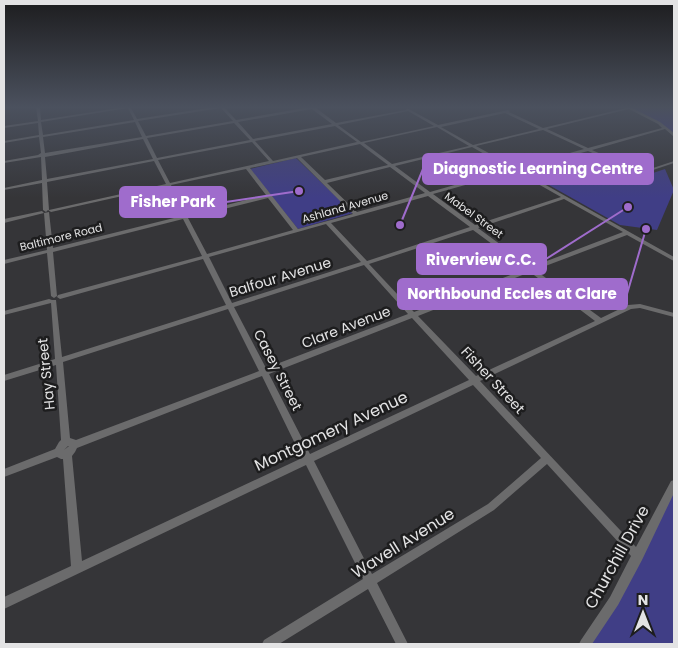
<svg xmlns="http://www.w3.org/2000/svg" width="678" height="648" font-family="Poppins,sans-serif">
<rect width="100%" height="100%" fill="#353538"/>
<path fill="#403e86" d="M627 107H668L674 110V135L659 123Z
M589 153 637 175H647L665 169 674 190 657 230 620 225 524 171Z
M296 158 353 213 298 229 250 169Z
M674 484V644H585L614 601Z"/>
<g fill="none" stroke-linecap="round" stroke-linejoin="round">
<path fill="#6b6b6c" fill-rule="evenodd" d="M36 107H40L41 120 125 107H133L131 108 137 119 214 107H224L236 120 310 107H318L316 108 336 123 406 110 407 108 438 125 508 110 510 111 509 112 543 128 626 108 625 107H630L660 122 674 133V136H673L665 129 592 150 634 169 647 170 674 161V163L647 172 633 171 588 151 519 170 674 257V261L672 260 627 235 535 270 601 318 628 305 640 304 674 313V317L640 308 631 309 480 381 636 547 671 481 674 480V493L642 560 618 605 592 644H579L581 640 610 597 631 556 547 464 494 510 377 583 408 644H396L368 589 279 644H262L264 640 363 579 306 465 4 609V597L71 566 63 459H61L57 457 4 477V469L55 449 59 442 61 440 56 365 4 381V375L55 359 51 303 4 315V311L49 299 52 300H56L62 357 226 305 203 259 60 299 57 297 58 295 202 256 183 219 53 252 57 296 54 298 51 296 47 253 4 264V260L47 250 44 213 4 223V219L42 211 44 213 49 212 53 248 182 216 167 186 51 212 48 210 46 212 43 210 42 183 4 190V188L42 180 41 157 4 163V161L38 155 41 153 39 137 4 143V141L39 135 38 123 4 128V126L38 121ZM128 108 134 120 43 135 41 122ZM221 108 233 121 146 136 138 121ZM312 109 332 124 253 139 238 122ZM629 109 658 124 662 128 588 148 547 129ZM408 111 434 126 361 142 338 125ZM505 113 539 129 473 145 441 127ZM135 122 142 137 45 153 43 137ZM234 123 250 140 157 158 147 138ZM335 126 357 142 273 161 255 141ZM437 127 469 146 392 164 364 143ZM543 130 584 149 516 168 476 146ZM143 139 153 159 47 179 45 157ZM252 142 269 161 170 183 158 160ZM360 144 388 165 325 180 301 157ZM472 147 511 169 430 192 395 166ZM297 158 353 214 298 229 250 168ZM154 161 166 184 49 210 47 182ZM390 167 425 193 357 212 327 183ZM246 169 266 195 187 215 171 185ZM515 171 561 197 475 225 433 194ZM428 196 470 227 367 261 331 223ZM268 198 293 230 207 254 188 218ZM564 199 623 232 531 267 478 228ZM326 224 361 262 232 303 209 257ZM473 230 526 269 414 312 369 264ZM364 265 408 314 266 368 234 307ZM530 272 595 321 476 376 418 316ZM228 309 259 371 76 440 70 438 63 362ZM412 318 469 380 310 454 269 374ZM262 376 302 458 82 561 72 456 75 452 77 448ZM473 385 541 458 488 504 372 574 314 461ZM68 446H69L64 450Z"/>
</g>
<linearGradient id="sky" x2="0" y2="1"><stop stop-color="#1d1d1f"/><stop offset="0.54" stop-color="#4b515e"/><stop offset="1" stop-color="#4b515e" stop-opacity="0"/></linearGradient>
<rect width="678" height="198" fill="url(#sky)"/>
<g text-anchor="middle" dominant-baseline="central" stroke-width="5" stroke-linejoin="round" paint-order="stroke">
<g font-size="11" fill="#e3e3e4" stroke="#1d1d1e">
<text transform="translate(345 207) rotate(-16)">Ashland Avenue</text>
<text transform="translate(474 215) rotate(36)">Mabel Street</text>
<text transform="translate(61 237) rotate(-14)">Baltimore Road</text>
</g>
<g font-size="14" fill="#e3e3e4" stroke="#1d1d1e">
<text transform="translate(280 277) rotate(-17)">Balfour Avenue</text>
<text transform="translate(346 327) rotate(-21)">Clare Avenue</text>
<text transform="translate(278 370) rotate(63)">Casey Street</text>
<text transform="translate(46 374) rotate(-96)">Hay Street</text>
<text transform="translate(493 380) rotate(47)">Fisher Street</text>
</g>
<g font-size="16" fill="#e3e3e4" stroke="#1d1d1e">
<text transform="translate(331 431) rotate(-25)">Montgomery Avenue</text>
<text transform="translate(403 543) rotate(-32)">Wavell Avenue</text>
<text transform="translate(617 557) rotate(-61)">Churchill Drive</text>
</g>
</g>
<path fill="none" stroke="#9f6ccc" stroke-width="2" d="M400 225L423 169M299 191L226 202M628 207L546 259M646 229L627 294"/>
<g fill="#9f6ccc" stroke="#1d1d1e" stroke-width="2">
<circle cx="400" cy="225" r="5"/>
<circle cx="299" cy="191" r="5"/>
<circle cx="628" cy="207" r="5"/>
<circle cx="646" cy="229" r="5"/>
</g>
<g fill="#9f6ccc" stroke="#9f6ccc" stroke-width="2">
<rect x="423" y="154" width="230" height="30" rx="5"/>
<rect x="120" y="187" width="106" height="30" rx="5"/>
<rect x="417" y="244" width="129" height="30" rx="5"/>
<rect x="398" y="279" width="229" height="30" rx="5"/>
</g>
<g font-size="15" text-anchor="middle" font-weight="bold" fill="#fff">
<text x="538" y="174">Diagnostic Learning Centre</text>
<text x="173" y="207">Fisher Park</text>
<text x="481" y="265">Riverview C.C.</text>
<text x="512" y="299">Northbound Eccles at Clare</text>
</g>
<rect width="678" height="648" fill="none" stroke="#e3e3e4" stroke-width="10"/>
<g transform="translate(643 613)" stroke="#1d1d1e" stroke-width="4" paint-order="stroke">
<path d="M0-4L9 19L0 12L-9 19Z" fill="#e3e3e4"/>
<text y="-8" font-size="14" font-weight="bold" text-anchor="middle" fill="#e3e3e4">N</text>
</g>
</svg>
